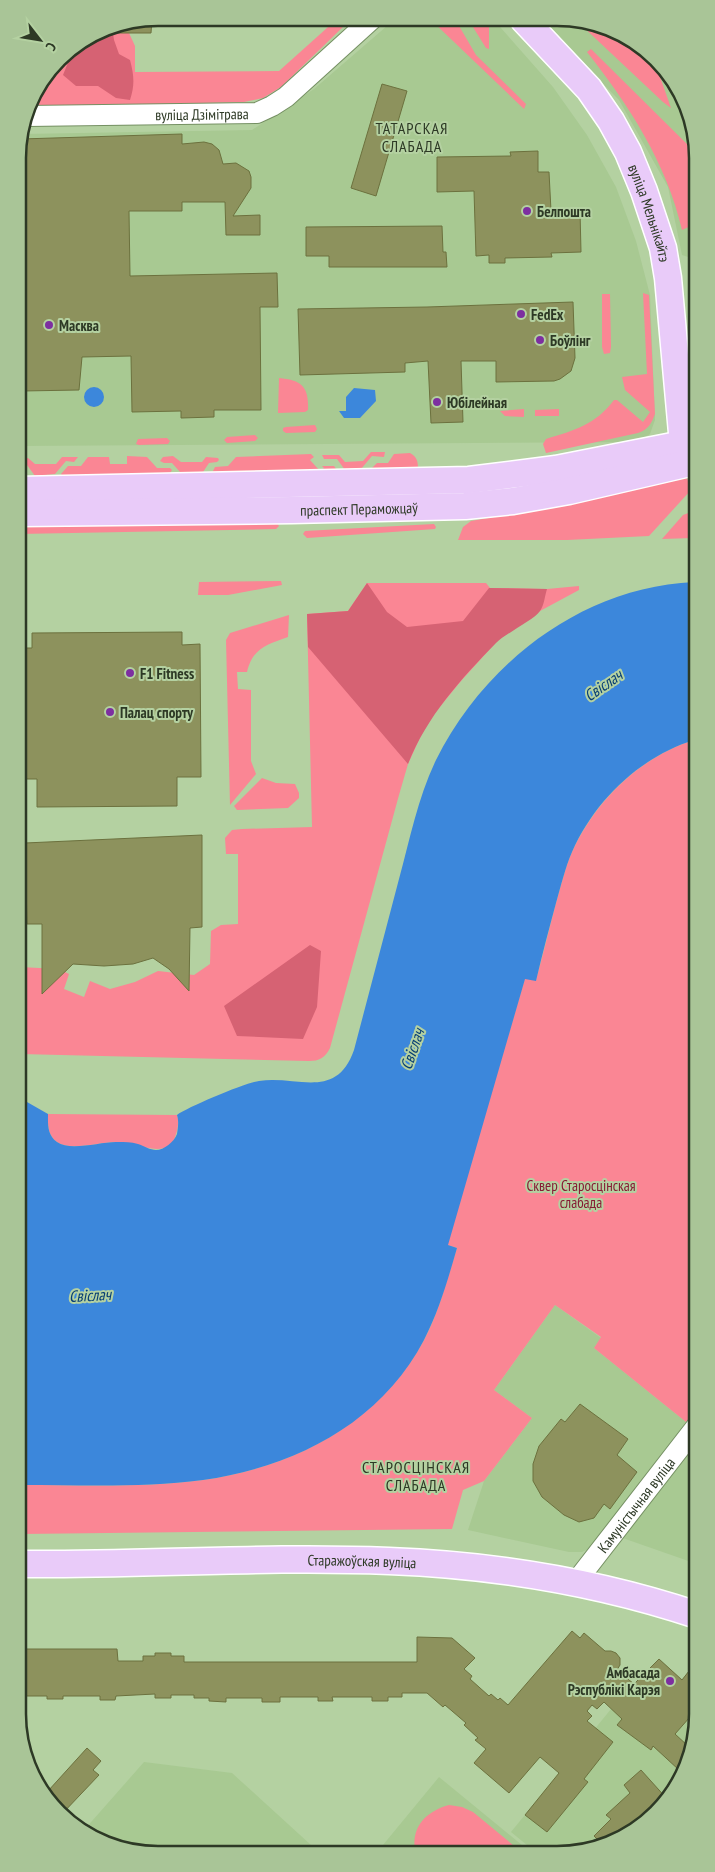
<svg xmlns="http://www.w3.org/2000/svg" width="715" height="1872" font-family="'PT Sans Narrow',sans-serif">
<rect width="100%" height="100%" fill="#b4d1a1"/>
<path fill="#a8c992" d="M395 19 494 20 553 87 587 135 616 187 636 241 650 295 655 420 650 434 637 442 19 446 18 149 22 134 252 130 314 89Z
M540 20H584L656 59 693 122V253L688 257 682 255 668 187 619 100Z
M555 1305 601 1338 594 1348 686 1422 595 1546 582 1552H569L468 1530 484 1481 532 1418 494 1390Z
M696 1428 697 1564 614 1535Z
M659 1659 682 1679 689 1671 697 1678V1722L668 1799 634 1831 593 1850H533L511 1832 611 1709Z
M144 1762 232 1773 311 1845 306 1851 131 1852 85 1829Z
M439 1777 528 1850 378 1851Z"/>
<path fill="#fa8694" d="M337 19 344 26 281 87 263 98 244 102 29 107 32 97 65 53 105 28 129 33 135 46V72L279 71Z
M430 19H455L476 55 526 104 524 109Z
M468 19 489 20V49L486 48Z
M579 23 592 24 653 57 671 108 663 102Z
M591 49 693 150V225L682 230C667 164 629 105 587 52Z
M643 293 649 295 655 414C651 424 649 429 638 433L546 453 543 444 546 439C575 430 595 425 614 400H617L643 422 650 412 625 390 622 377 647 374Z
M602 294H610L611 347 610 353 604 354 602 347Z
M279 378C302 380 309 387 308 410L305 412 278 413Z
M524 409V417L505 416 500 411Z
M559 409V416H535V410Z
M315 425 317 429 315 432 286 433 283 431V428L286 427Z
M255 435 258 438 255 441 227 443 224 440 227 437Z
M167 438 170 441 168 444 139 445 136 444 138 439Z
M371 452H385L384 457 372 456 361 469 345 470 337 459H324L322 455H339L345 462 363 461Z
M410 453C417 457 418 461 418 469L369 471 377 463H388L394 454Z
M311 454 314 457 310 460 320 471 324 468 322 466H334L339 473 211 475 215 467 228 466 236 457Z
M127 456 147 457 157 468H170L172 470 168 476 63 477 61 474 68 466H81L88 457H109L110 464H127Z
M173 456 181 462H202L206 457 218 458 219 460 217 462 209 463 203 472H180L172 463H164L160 461 163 457Z
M62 457H78L74 462 66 461 55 474 35 476 27 465H19V459L28 458 35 464H56Z
M687 478 691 490 649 536 567 540H458L463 527 471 521 559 506Z
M691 512 693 538 662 539 683 515Z
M276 522 279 526 276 529 19 534V527Z
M434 524 436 527 435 529 307 538 303 534 305 531Z
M281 581 282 585 228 595H198L199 582Z
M367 583H486L490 588 547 589 579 586V590L540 611 498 640 461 681 434 714 423 731 408 764 399 795 330 1048C325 1058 319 1061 309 1061L20 1054V967L59 969 69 974 64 989 84 997 90 981 110 989 135 982 158 971 194 975 210 964 211 931 221 925 238 924V854H226L225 838 232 830 242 829 312 827 307 614 348 611Z
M289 615 288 637C266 645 253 648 247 672H237L238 689 251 690V761L256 774 230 805 226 640 230 633Z
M694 740 696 1409 686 1422 594 1348 601 1337 555 1305 494 1390 532 1418 484 1481 463 1490 452 1529 22 1534V1485C81 1485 143 1488 203 1480 294 1467 379 1424 424 1340 439 1312 447 1279 457 1248L447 1245 525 978 536 980C543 955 549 929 556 903 561 886 565 868 572 852 596 800 640 757 694 740Z
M262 778 276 783 295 784 299 793V798L288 808 237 810 234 806Z
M48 1114 177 1115C179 1121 178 1128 176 1134 169 1162 136 1142 118 1142 102 1141 71 1152 57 1142 47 1135 48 1124 48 1114Z
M449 1805 462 1807 473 1812 519 1850 415 1851C411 1826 427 1811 449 1805Z"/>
<path fill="#d66273" d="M112 27 114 40 119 54 130 60C134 75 135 85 130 100L116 98 98 86H76L63 75 69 60 83 44V42L105 28Z
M367 583 387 612 407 627 463 621 489 588 547 589C545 595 544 606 540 611 534 620 506 633 496 643 461 679 427 716 408 764L308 647 307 614 348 611Z
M310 945 321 951 317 1007 303 1039 237 1036 224 1006Z"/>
<path fill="#3c87db" d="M84 397a10 10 0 1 1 20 0a10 10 0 1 1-20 0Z
M354 388 375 390 376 401 360 418H344L339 411H346V397Z
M694 582V740C640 757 595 800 572 852 565 868 561 886 556 903 549 929 542 955 536 981L525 979 448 1245 457 1248C448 1279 439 1311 424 1340 380 1424 294 1467 203 1480 143 1488 81 1485 22 1485L20 1098 48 1114C48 1124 47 1135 57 1142 71 1152 102 1141 118 1142 125 1142 131 1142 138 1144 144 1146 150 1150 156 1150 164 1150 174 1142 177 1134 178 1128 179 1121 177 1115 188 1107 245 1083 259 1081 297 1075 336 1101 354 1050 369 993 384 936 399 879 410 839 418 797 436 760 485 662 583 587 694 582Z"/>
<path fill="#8d925d" stroke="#6c713e" d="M152 19 151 33H109L108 27Z
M382 84 407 91 376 196 351 188Z
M182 134V144L204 142 212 144 219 150 223 164 236 163 249 171 251 177V188L233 216 260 215V235H226L225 202H182V211H129L130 276 277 273 278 307H260L261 410H214V417L181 418V411L132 412 131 356 82 357 79 390 22 391 18 362V149L21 139Z
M538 151V172H549L551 211H580L581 252 551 253 552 257 505 258V263H489V255L476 256 474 191 437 192V157L511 156 510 152Z
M442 226 443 252H446L447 267H329V256H306V227Z
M573 302 575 358 571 371 560 379 554 381 496 382V361H461L463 422 431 423 428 361 405 363V372L300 375 298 309 427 307Z
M182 632V645L200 644 201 777H177V806L37 807V779H20L19 648H32V633Z
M202 835V927L190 928 189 991 169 969 153 958 133 964 104 966 73 964 42 994V924H27L25 843Z
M580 1404 628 1439 617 1455 637 1472 610 1509 604 1504 594 1518 579 1522 564 1515 542 1497 533 1481V1464L539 1446 561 1419 565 1422Z
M572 1631 580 1638 584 1633 605 1651H611L616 1653 620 1658V1665L617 1670 634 1684 659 1659 682 1680 689 1671 697 1678V1709L675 1734 688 1746 679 1770 653 1746 651 1750 617 1725 622 1719 604 1702 597 1709 592 1705 587 1711 592 1716 587 1721 613 1742 584 1779 588 1782 547 1832 525 1815 559 1773 540 1757 509 1793 474 1763 486 1749 475 1740 478 1738 464 1725 466 1723 445 1705 443 1707 427 1693H402V1697H388V1701H372V1697H332L333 1701H318V1697H280V1702H262V1698H226V1702L209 1701V1698H194V1695H171V1698H155V1694L116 1696 115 1700H100V1696H63V1699H47V1696H22V1649H117L118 1661H143V1656H155V1653H171V1656H184V1662H417V1637L452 1638 475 1658 464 1669 472 1676 470 1679 489 1696 491 1694 498 1700 500 1698 508 1705Z
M87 1748 101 1761 93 1770 99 1775 62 1814 48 1791Z
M641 1770 668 1800 634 1831 603 1845 594 1836 611 1819 606 1815 630 1793 624 1785Z"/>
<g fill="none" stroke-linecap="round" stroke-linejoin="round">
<defs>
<g id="minor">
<path id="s1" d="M27 116 257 113 272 106 286 97 372 19"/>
<path id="s2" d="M575 1583 696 1427"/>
</g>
<g id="major">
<path id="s3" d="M524 20 589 89 611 121 628 152 644 191 663 248 668 278 683 444 686 461"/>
<path d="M19 490 469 480 556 469 683 444 694 440"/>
<path id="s4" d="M19 513 292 510 465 506 513 501 569 491 694 462"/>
<path id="s5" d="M22 1564C144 1565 267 1556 389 1561 493 1565 598 1582 697 1615"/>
</g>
</defs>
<use href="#minor" stroke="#759063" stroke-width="22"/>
<use href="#major" stroke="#fff" stroke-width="29"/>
<use href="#minor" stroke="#fff" stroke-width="20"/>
<use href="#major" stroke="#e9cbf9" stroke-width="26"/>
</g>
<g fill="#7d2fa0" stroke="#b4d1a1" stroke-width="2">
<circle cx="527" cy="211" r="5"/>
<circle cx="521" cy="314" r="5"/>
<circle cx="49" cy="325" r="5"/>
<circle cx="540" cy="340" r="5"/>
<circle cx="437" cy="402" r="5"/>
<circle cx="130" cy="673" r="5"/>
<circle cx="110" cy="712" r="5"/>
<circle cx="670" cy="1681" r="5"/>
</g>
<g text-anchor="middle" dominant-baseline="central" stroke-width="4" stroke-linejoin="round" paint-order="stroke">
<g font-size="15" fill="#2d3925" stroke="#b4d1a1">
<text stroke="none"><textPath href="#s1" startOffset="175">вуліца Дзімітрава</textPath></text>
<text stroke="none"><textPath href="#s3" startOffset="234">вуліца Мельнікайтэ</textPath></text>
<text stroke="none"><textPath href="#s4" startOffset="340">праспект Пераможцаў</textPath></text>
<text stroke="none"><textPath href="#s2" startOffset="99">Камуністычная вуліца</textPath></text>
<text stroke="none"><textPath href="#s5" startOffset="340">Старажоўская вуліца</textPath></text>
</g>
<g font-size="15" font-weight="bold" fill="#2d3925" stroke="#b4d1a1" text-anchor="start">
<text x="537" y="211">Белпошта</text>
<text x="531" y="314">FedEx</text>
<text x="59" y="325">Масква</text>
<text x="550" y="340">Боўлінг</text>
<text x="447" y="402">Юбілейная</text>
<text x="140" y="673">F1 Fitness</text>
<text x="120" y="712">Палац спорту</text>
<text x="660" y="1672" text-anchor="end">Амбасада<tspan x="660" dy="17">Рэспублікі Карэя</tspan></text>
</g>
<g font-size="15" fill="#861b34" stroke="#b4d1a1">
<text x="581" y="1185">Сквер Старосцінская<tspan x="581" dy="17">слабада</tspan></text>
</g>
<g font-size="16" letter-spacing="1" fill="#2d3925" stroke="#b4d1a1">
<text x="412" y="128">ТАТАРСКАЯ<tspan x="412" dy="18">СЛАБАДА</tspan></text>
<text x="416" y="1467">СТАРОСЦІНСКАЯ<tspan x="416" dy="18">СЛАБАДА</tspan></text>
</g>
<g font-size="16" font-style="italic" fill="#063d73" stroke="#b4d1a1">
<text transform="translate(603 685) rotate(-35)">Свіслач</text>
<text transform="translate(412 1049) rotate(-71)">Свіслач</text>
<text transform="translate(90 1295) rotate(-3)">Свіслач</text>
</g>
</g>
<path d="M0 0H715V1872H0ZM158 26H557A132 132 0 0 1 689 158V1714A132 132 0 0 1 557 1846H158A132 132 0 0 1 26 1714V158A132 132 0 0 1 158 26Z" fill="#a9c597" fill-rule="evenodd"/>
<path fill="none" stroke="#2d3925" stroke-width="2.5" d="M158 26H557A132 132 0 0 1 689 158V1714A132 132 0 0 1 557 1846H158A132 132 0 0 1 26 1714V158A132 132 0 0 1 158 26Z"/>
<g transform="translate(40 40) rotate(121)" stroke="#b4d1a1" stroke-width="4" paint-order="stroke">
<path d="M0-4L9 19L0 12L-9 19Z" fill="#2d3925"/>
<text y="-8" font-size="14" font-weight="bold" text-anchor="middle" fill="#2d3925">С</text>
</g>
</svg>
